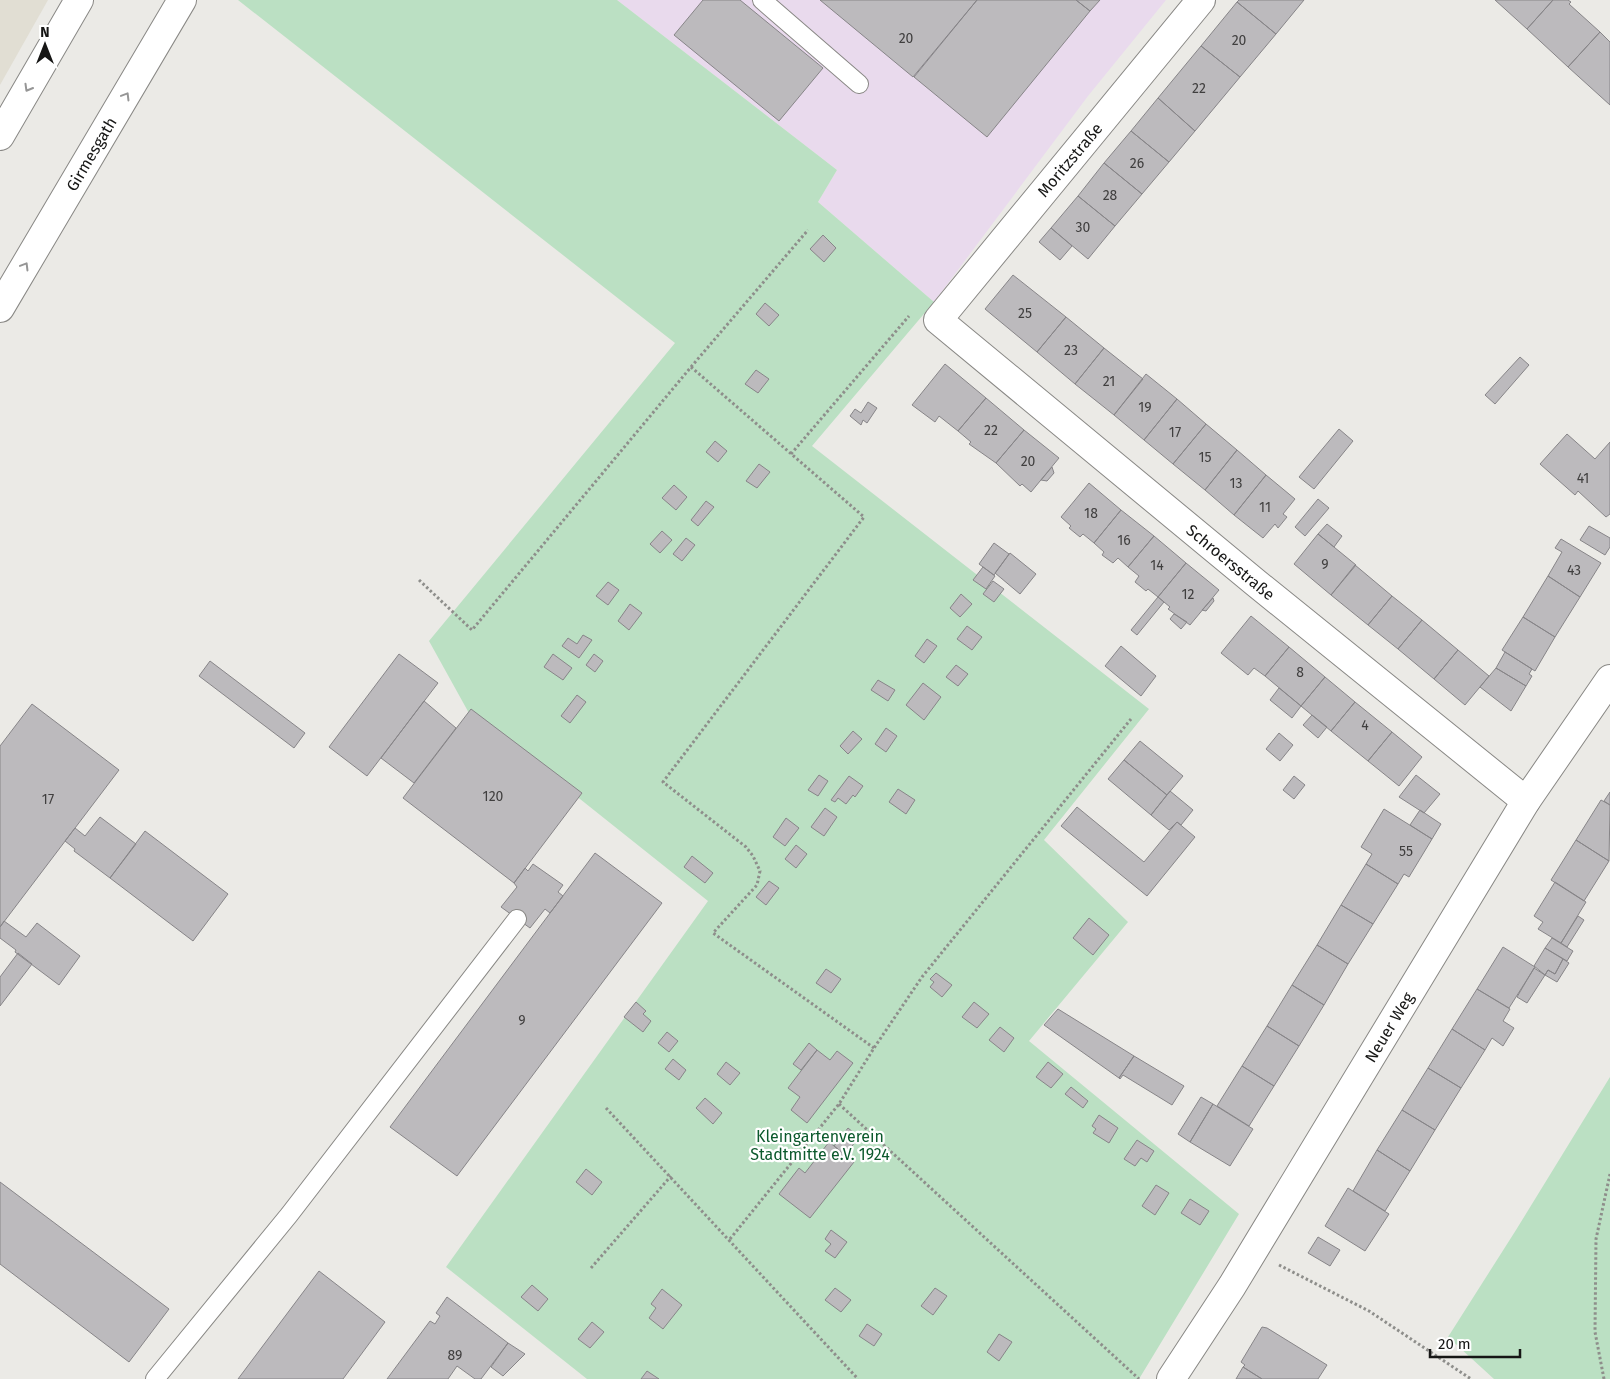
<svg xmlns="http://www.w3.org/2000/svg" width="1610" height="1379" font-family="'Fira Sans',sans-serif">
<rect width="100%" height="100%" fill="#ebeae6"/>
<path fill="#e1ded3" d="M0 0H48L0 85Z"/>
<path fill="#e9daed" d="M617 0H1166L1088 96 934 302 818 202 837 170Z"/>
<path fill="#bbe0c3" d="M238 0H617L837 170 818 202 934 302 812 446 1149 709 1044 840 1128 922 1029 1041 1239 1214 1139 1379H587L446 1267 708 901 580 799 470 715 429 641 675 343Z
M1610 1077V1379H1494L1448 1337 1516 1230Z"/>
<path fill="#bcbabd" stroke="#878588" d="M703 0H740L823 68 779 121 674 35Z
M820 0H977L913 77Z
M977 0H1076L1090 11 987 137 914 77Z
M1076 0H1100L1090 11Z
M1239 0H1304L1276 34 1237 2Z
M1495 0H1553L1527 29Z
M1553 0H1568L1571 2 1569 4 1600 32 1568 67 1527 29Z
M1237 2 1276 34 1240 77 1201 46Z
M1600 32 1610 42V105L1568 67Z
M1201 46 1240 77 1195 131 1158 98Z
M1158 98 1195 131 1169 162 1131 131Z
M1131 131 1169 162 1142 194 1104 163Z
M1104 163 1142 194 1115 226 1078 196Z
M1078 196 1115 226 1088 259 1051 228Z
M1051 228 1072 246 1060 260 1039 242Z
M823 235 836 248 824 262 810 249Z
M1013 275 1066 317 1037 352 985 309Z
M765 303 779 315 769 326 756 314Z
M1066 317 1104 348 1075 384 1037 352Z
M1104 348 1143 379 1114 415 1075 384Z
M1520 357 1529 365 1495 404 1485 395Z
M945 364 986 398 958 431 939 416 935 422 912 405Z
M756 370 769 379 758 393 745 384Z
M1146 374 1177 399 1144 440 1114 415Z
M986 398 1024 430 996 463 969 444 971 442 958 431Z
M1177 399 1206 424 1173 464 1144 440Z
M868 402 877 408 867 423 863 420 861 425 850 416 855 409 861 413Z
M1206 424 1237 450 1205 490 1173 464Z
M1339 429 1353 441 1314 489 1299 477Z
M1024 430 1059 458 1031 492 1022 484 1020 486 996 463Z
M1567 434 1595 459 1610 442V514L1606 517 1578 491 1575 495 1540 464Z
M715 441 727 451 718 462 706 452Z
M1237 450 1266 475 1234 515 1205 490Z
M759 464 770 472 757 488 746 481Z
M1052 467 1054 473 1047 481 1041 480Z
M1266 475 1295 499 1283 514 1287 517 1278 528 1275 524 1263 538 1234 515Z
M1089 483 1121 510 1094 543 1083 534 1080 537 1069 528 1071 526 1061 517Z
M674 485 687 497 676 510 662 498Z
M1318 499 1329 508 1305 536 1295 527Z
M706 501 714 507 698 526 691 520Z
M1121 510 1154 536 1128 567 1118 558 1113 563 1102 555 1104 552 1094 543Z
M1327 524 1342 536 1334 547 1318 534Z
M1589 526 1610 538V547L1605 555 1580 540Z
M662 531 672 540 660 553 650 544Z
M1318 534 1356 565 1331 595 1294 564Z
M1154 536 1186 563 1158 597 1148 589 1146 591 1135 582 1139 576 1128 567Z
M686 538 695 545 682 561 673 554Z
M1561 539 1601 563 1580 597 1548 576 1562 552 1555 548Z
M994 543 1009 554 994 575 979 564Z
M1010 553 1036 574 1020 594 995 573Z
M1186 563 1219 590 1190 625 1168 609 1170 607 1158 597Z
M1355 565 1392 596 1368 625 1331 595Z
M983 567 995 576 986 589 973 580Z
M1548 576 1580 597 1555 637 1523 617Z
M993 581 1004 589 994 602 983 594Z
M608 582 619 590 608 605 596 596Z
M961 594 972 604 960 617 950 608Z
M1392 596 1422 620 1398 649 1368 625Z
M1158 597 1164 602 1137 635 1131 630Z
M1213 598 1214 601 1206 611 1202 610Z
M630 604 642 613 629 630 618 621Z
M1174 614 1187 622 1181 629 1170 619Z
M1251 616 1289 647 1265 676 1254 668 1248 675 1221 653Z
M1523 617 1555 637 1535 671 1502 650Z
M1422 620 1458 650 1434 679 1398 649Z
M967 626 982 637 972 650 957 639Z
M583 635 592 640 579 658 562 646 568 638 577 644Z
M927 639 937 646 924 663 915 656Z
M1121 646 1156 676 1141 696 1105 666Z
M1289 647 1325 677 1301 706 1265 676Z
M1458 650 1489 676 1465 705 1434 679Z
M1505 652 1532 669 1529 674 1532 676 1526 686 1496 668Z
M399 654 438 683 367 776 329 747Z
M553 654 572 668 563 680 544 667Z
M594 654 603 661 595 672 586 665Z
M210 661 305 733 294 748 199 676Z
M956 665 968 674 958 686 946 677Z
M1496 668 1526 686 1511 711 1480 687Z
M1325 677 1355 702 1331 731 1301 706Z
M878 680 895 690 888 701 871 690Z
M923 683 941 697 924 720 906 705Z
M1279 688 1301 706 1292 718 1270 700Z
M577 695 586 702 570 723 561 716Z
M424 701 456 728 414 783 381 758Z
M1355 702 1392 732 1368 761 1331 731Z
M32 704 119 770 0 927V746Z
M471 709 582 793 514 883 403 798Z
M1312 715 1327 727 1318 738 1303 725Z
M886 728 897 736 886 752 875 744Z
M853 731 862 739 848 754 840 746Z
M1392 732 1422 757 1399 786 1368 761Z
M1279 733 1293 745 1280 761 1266 749Z
M1140 741 1183 776 1167 795 1124 760Z
M1124 760 1167 795 1151 815 1108 779Z
M819 775 828 781 818 796 808 790Z
M1416 775 1440 794 1424 813 1399 797Z
M849 776 863 786 855 797 853 795 846 804 838 798 835 802 831 800Z
M1294 776 1305 785 1294 799 1283 790Z
M898 789 915 800 906 814 889 802Z
M1170 791 1193 810 1181 825 1177 822 1169 830 1151 815Z
M1610 792V805L1604 801Z
M1601 800 1610 805 1609 861 1576 840Z
M1077 807 1144 862 1177 822 1195 837 1147 896 1061 826Z
M825 808 837 817 824 836 811 827Z
M1384 809 1432 839 1409 877 1404 874 1398 884 1366 864 1372 854 1361 847Z
M1420 810 1441 824 1432 839 1410 825Z
M100 817 136 844 110 878 74 851 75 849 65 841 75 828 85 836Z
M786 818 799 828 785 846 773 837Z
M145 831 228 894 193 941 110 878Z
M1576 840 1609 861 1584 901 1551 880Z
M796 845 807 854 796 868 785 859Z
M595 853 662 903 457 1176 390 1127Z
M692 856 713 873 705 883 684 867Z
M533 864 563 885 558 892 563 896 550 913 545 909 530 928 501 907 517 887 514 883 525 868 528 871Z
M1366 864 1398 884 1373 924 1341 905Z
M769 881 779 888 766 905 756 897Z
M1555 882 1586 902 1561 943 1538 929 1543 922 1534 916Z
M1341 905 1373 924 1348 964 1317 945Z
M1578 916 1584 920 1567 947 1561 943Z
M1089 918 1109 935 1093 955 1073 938Z
M4 921 26 937 37 923 80 956 59 985 15 952 16 950 0 938V927Z
M1552 938 1573 951 1567 961 1545 948Z
M1317 945 1348 964 1324 1005 1292 985Z
M1503 947 1535 967 1509 1008 1477 989Z
M1545 948 1563 959 1555 974 1548 970 1545 975 1534 966Z
M18 953 32 964 0 1006V977Z
M1563 959 1569 963 1557 982 1545 975 1548 970 1555 974Z
M1534 968 1545 975 1527 1003 1517 997Z
M826 969 841 979 831 993 816 983Z
M936 973 952 985 942 997 930 987 934 982 930 979Z
M1292 985 1324 1005 1299 1046 1267 1026Z
M1477 989 1510 1009 1503 1021 1514 1028 1503 1046 1492 1038 1485 1050 1452 1029Z
M636 1002 646 1011 643 1014 651 1021 643 1032 624 1017Z
M974 1002 989 1014 977 1028 962 1017Z
M1058 1009 1134 1056 1119 1078 1044 1025Z
M1267 1026 1299 1046 1274 1086 1242 1066Z
M1000 1027 1014 1038 1004 1052 989 1040Z
M1452 1029 1485 1050 1461 1088 1428 1068Z
M667 1032 678 1041 669 1052 658 1043Z
M809 1043 817 1050 801 1070 793 1064Z
M817 1050 830 1060 837 1051 853 1063 807 1123 791 1110 800 1097 788 1088Z
M1134 1056 1184 1086 1172 1105 1123 1075 1120 1079 1119 1078Z
M673 1059 686 1070 679 1080 665 1069Z
M726 1062 740 1073 730 1085 717 1074Z
M1048 1062 1063 1074 1051 1088 1036 1077Z
M1242 1066 1274 1086 1249 1126 1217 1106Z
M1428 1068 1461 1088 1435 1130 1402 1110Z
M1071 1087 1088 1101 1083 1108 1065 1094Z
M1201 1097 1213 1104 1190 1142 1178 1134Z
M705 1098 722 1113 713 1124 696 1108Z
M1213 1104 1253 1129 1230 1166 1190 1142Z
M1402 1110 1435 1130 1410 1171 1377 1150Z
M1099 1115 1118 1128 1109 1143 1093 1133 1096 1129 1092 1126Z
M848 1128 859 1137 845 1155 834 1146Z
M1137 1140 1154 1151 1147 1162 1141 1158 1135 1166 1124 1159Z
M829 1142 854 1162 810 1218 779 1194 799 1168 805 1173Z
M1377 1150 1410 1171 1385 1211 1353 1191Z
M586 1169 602 1182 592 1195 576 1182Z
M0 1182 169 1309 129 1362 0 1264Z
M1156 1185 1169 1193 1155 1215 1142 1206Z
M1348 1188 1389 1214 1365 1251 1325 1226Z
M1190 1199 1209 1211 1200 1225 1181 1213Z
M831 1230 847 1242 835 1258 825 1251 831 1244 825 1239Z
M1318 1237 1340 1250 1330 1266 1308 1253Z
M319 1271 385 1322 343 1379H238Z
M532 1285 548 1299 538 1311 521 1297Z
M835 1288 851 1300 841 1312 825 1300Z
M935 1288 947 1296 933 1315 921 1306Z
M662 1289 682 1305 663 1329 649 1318 656 1308 651 1304Z
M447 1297 508 1343 481 1379H475L457 1366 448 1379H387L430 1321 435 1324 440 1316 436 1313Z
M592 1322 604 1332 590 1348 578 1339Z
M867 1324 882 1334 874 1346 859 1336Z
M1262 1327 1267 1328 1327 1365 1318 1379H1262L1243 1367 1245 1365 1241 1362Z
M999 1334 1012 1342 999 1361 987 1352Z
M508 1343 525 1354 503 1376 491 1367Z
M1243 1367 1262 1379H1236Z
M647 1371 659 1379H641Z"/>
<g fill="none" stroke-linecap="round" stroke-linejoin="round">
<defs>
<path id="lane" d="M762 0 859 84
M155 1379 289 1215 517 919"/>
<g id="street">
<path id="s1" d="M1201 0 938 320 1256 583 1526 801"/>
<path d="M0 136 79 0"/>
<path id="s2" d="M0 308 182 0"/>
<path id="s3" d="M1171 1379 1232 1286 1526 801 1610 679"/>
</g>
</defs>
<use href="#lane" stroke="#898885" stroke-width="20"/>
<use href="#street" stroke="#898885" stroke-width="30"/>
<path stroke="#8e8e8b" stroke-width="3" stroke-dasharray="2.5 2.5" stroke-linecap="butt" d="M691 367 808 230
M791 454 909 316
M419 580 472 630 691 367 864 517 663 782 746 847 753 856 760 871 757 885 713 933 874 1048
M839 1104 1139 1379
M606 1108 858 1379
M730 1239 839 1104 874 1048 922 977 1131 719
M1279 1265 1369 1311 1471 1379
M591 1268 671 1176
M1604 1379 1595 1332 1596 1239 1610 1174"/>
<use href="#lane" stroke="#fff" stroke-width="18"/>
<use href="#street" stroke="#fff" stroke-width="28"/>
</g>
<defs><path id="oneway-chevron" d="M-2-3.5L2.5 0L-2 3.5" fill="none" stroke-width="1.6" stroke-linecap="round" stroke-linejoin="round" transform="scale(1.25)"/></defs>
<g stroke="#969696">
<use href="#oneway-chevron" transform="translate(28 88) rotate(120)"/>
<use href="#oneway-chevron" transform="translate(126 96) rotate(-59)"/>
<use href="#oneway-chevron" transform="translate(25 266) rotate(-59)"/>
</g>
<g text-anchor="middle" dominant-baseline="central" stroke-width="4.5" stroke-linejoin="round" paint-order="stroke">
<g font-size="14" fill="#403f3f">
<text x="906" y="38">20</text>
<text x="1239" y="40">20</text>
<text x="1199" y="88">22</text>
<text x="1137" y="163">26</text>
<text x="1110" y="195">28</text>
<text x="1083" y="227">30</text>
<text x="1025" y="313">25</text>
<text x="1071" y="350">23</text>
<text x="1109" y="381">21</text>
<text x="1145" y="407">19</text>
<text x="991" y="430">22</text>
<text x="1175" y="432">17</text>
<text x="1205" y="457">15</text>
<text x="1028" y="461">20</text>
<text x="1583" y="478">41</text>
<text x="1236" y="483">13</text>
<text x="1265" y="507">11</text>
<text x="1091" y="513">18</text>
<text x="1124" y="540">16</text>
<text x="1325" y="564">9</text>
<text x="1157" y="565">14</text>
<text x="1574" y="570">43</text>
<text x="1188" y="594">12</text>
<text x="1300" y="672">8</text>
<text x="1365" y="725">4</text>
<text x="493" y="796">120</text>
<text x="48" y="799">17</text>
<text x="1406" y="851">55</text>
<text x="522" y="1020">9</text>
<text x="455" y="1355">89</text>
</g>
<g font-size="16" fill="#161615" stroke="#fff">
<text stroke="none"><textPath href="#s2" startOffset="179">Girmesgath</textPath></text>
<text transform="translate(1070 160) rotate(-50)">Moritzstraße</text>
<text stroke="none"><textPath href="#s1" startOffset="794">Schroersstraße</textPath></text>
<text stroke="none"><textPath href="#s3" startOffset="414">Neuer Weg</textPath></text>
</g>
<g font-size="16" fill="#0b592c" stroke="#fff">
<text x="820" y="1136">Kleingartenverein<tspan x="820" dy="18">Stadtmitte e.V. 1924</tspan></text>
</g>
</g>
<g transform="translate(45 45)" stroke="#ffffff" stroke-width="4" paint-order="stroke">
<path d="M0-4L9 19L0 12L-9 19Z" fill="#161615"/>
<text y="-8" font-size="14" font-weight="bold" text-anchor="middle" fill="#161615">N</text>
</g>
<path d="M1430 1349v8h90v-8" fill="none" stroke="#161615" stroke-width="2.5"/>
<text x="1438" y="1349" font-size="15" fill="#161615" stroke="#ffffff" stroke-width="4" paint-order="stroke">20 m</text>
</svg>
